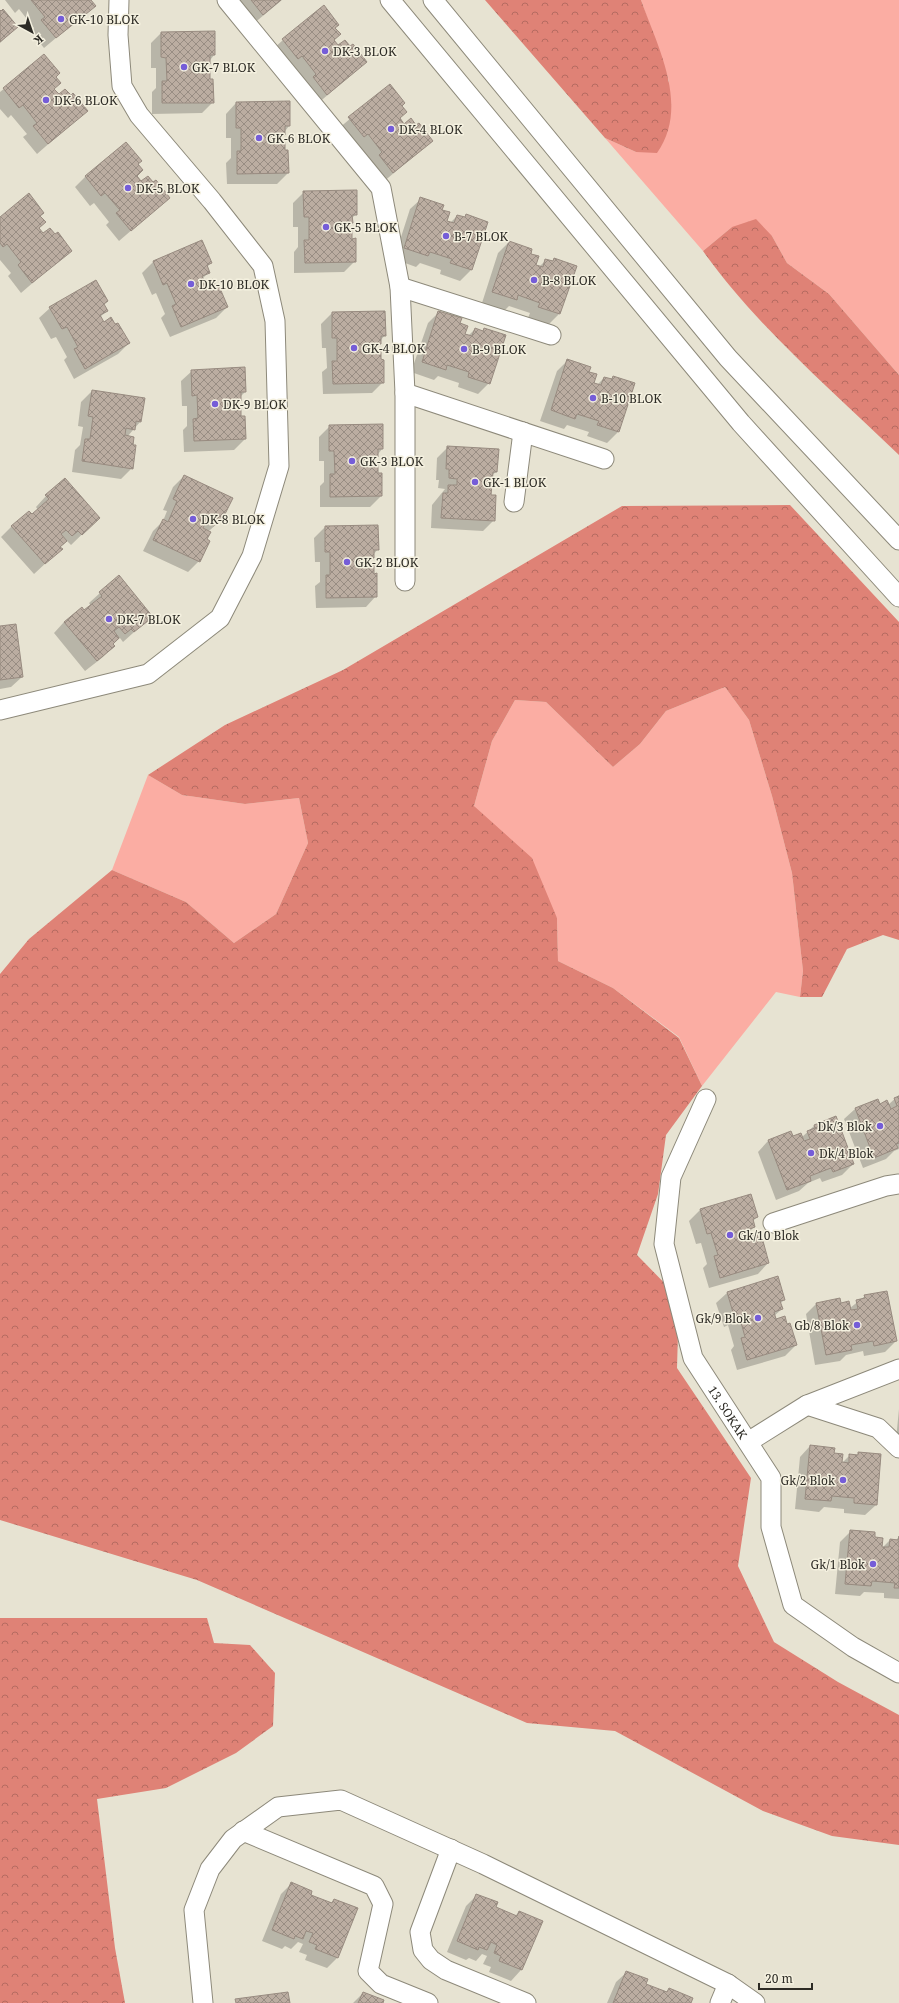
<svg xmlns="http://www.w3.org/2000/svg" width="899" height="2003" font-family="'Noto Serif',serif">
<defs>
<pattern id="forest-crowns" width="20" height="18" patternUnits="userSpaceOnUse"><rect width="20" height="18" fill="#df8276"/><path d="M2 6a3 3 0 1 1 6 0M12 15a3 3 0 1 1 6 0" fill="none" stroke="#b56b61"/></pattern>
<pattern id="building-cross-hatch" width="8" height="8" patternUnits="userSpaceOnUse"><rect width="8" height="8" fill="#bbada1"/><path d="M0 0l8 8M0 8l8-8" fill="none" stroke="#988d83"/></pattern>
</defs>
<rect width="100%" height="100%" fill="#e7e3d2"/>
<path fill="#fbada3" d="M641 0H899V375L829 294 787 263 772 236 732 227 703 251 605 138 636 152 669 81Z
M725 687 749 720 772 796 792 873 803 971 800 997 776 992 702 1086 679 1037 613 988 558 961 557 918 474 806 492 741 515 700 546 702 613 767 640 744 666 711Z
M148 775 182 795 245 804 299 798 308 843 276 914 234 943 186 902 112 870Z"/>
<path fill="url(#forest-crowns)" d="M485 0H641C658 48 690 106 657 153L636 152 605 138Z
M756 219 772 236 787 263 829 294 899 375V455C833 391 756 326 703 251L732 227Z
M790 505 899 622V940L883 935 847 949 822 997H800L803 971 792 873 772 796 749 720 725 687 666 711 640 744 613 767 546 702 515 700 492 741 474 806 532 858 557 918 558 961 613 988 679 1038 702 1086 666 1135 658 1194 637 1255 679 1298 677 1368 751 1478 738 1566 774 1642 838 1682 899 1715V1845L832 1836 763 1811 615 1731 527 1723 197 1580 0 1520V974L29 939 112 870 186 902 234 943 276 914 308 843 299 798 245 804 182 795 148 775 225 725 343 670 622 506Z
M0 1618H207L214 1643 250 1645 275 1673 273 1726 236 1753 166 1788 97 1799 115 1948 125 2003H0Z"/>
<path fill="#0003" d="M5 0H90L94 6 44 48 31 32 34 28 19 9 15 13Z
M238 0H282L252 25Z
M0 12 17 27 0 43Z
M334 28 333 40 338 47 366 62 316 105 272 50 283 40Z
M161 33 214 55 201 72 213 102 202 113 152 114V92L156 88V68H151V43Z
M44 56 55 77 53 89 59 96 86 111 37 154 23 137 27 134 11 115 8 118 0 109V92Z
M390 85 401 106 399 119 404 125 416 126 432 141 382 183 338 129Z
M236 103 289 126 276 143 288 173 277 184H227L226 163 231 158V138H226V114Z
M137 164 136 177 141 183 169 198 119 241 106 225 109 222 94 203 90 206 75 187 85 177Z
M304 192 356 214 351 219 352 223 343 231 351 240 355 261 344 272 294 273V252L298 247V227H293V203Z
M421 199 441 211 446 221 450 223 457 216 464 218 466 216 487 222 471 270 460 281 440 274 441 270 420 263 416 267 394 259 410 209Z
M39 216 38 228 43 235 71 250 21 293 8 276 11 273 0 260V218Z
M202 241 211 263 207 267 209 272 202 279 204 284 227 307 216 318 170 337 161 318 165 314 156 293 152 295 142 273 153 262Z
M509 242 530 254 535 265 539 267 546 260 559 314 549 324 528 318 530 313 509 306 505 310 482 303 498 253Z
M103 305 107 311 100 317 103 323 115 326 129 343 118 354 74 379 64 360 67 357 56 337 51 339 39 318 50 308Z
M439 312 459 324 464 335 468 336 475 329 481 332 484 329 489 383 478 394 458 387 459 383 438 376 434 380 411 372 428 323Z
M332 313 385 335 371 352 383 382 372 393 323 394 322 372 327 368 326 348H322L321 324Z
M568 360 588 372 593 384 597 385 604 378 610 380 613 377 634 384 618 432 607 443 587 436 589 432 567 425 564 429 540 421 557 371Z
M192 371 245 392 240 397V400L231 409 240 417 245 439 234 450 184 452 183 430 187 426V406H182L181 381Z
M92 391 140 422 127 437 132 468 121 479 72 472 75 450 80 445 83 427 78 426 81 402Z
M330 426 382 449 369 466 377 474 381 496 370 507H320V486L324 482V461H319V437Z
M448 447 496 472 491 476 490 496 494 520 483 531 431 528 432 505 445 489 438 488 439 480H436L437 458Z
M184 476 231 498 221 520 210 530 207 531 199 561 188 572 143 551 153 531 163 521 167 511 163 510 173 487Z
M46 496 99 518 71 545 67 541 60 547 61 549 34 574 1 537 12 526 31 516 38 510 36 507Z
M325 527 378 549 364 566 376 596 366 607 316 608 315 586 320 582V562H315L314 538Z
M100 593 152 616 123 642 120 638 112 645 113 646 103 657 85 671 54 633 64 622 91 606 89 603Z
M0 627 22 677 11 687 0 689Z
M899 1095V1149L894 1151 886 1159 863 1168 844 1119 855 1109 877 1100 879 1105H888Z
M815 1125 853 1164 842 1175 822 1182 820 1178 808 1183 799 1191 776 1200 758 1152 768 1141 792 1137 801 1138Z
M750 1195 757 1217 753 1221 754 1227 747 1234 768 1263 758 1274 709 1288 703 1268 707 1264 701 1243 696 1244 689 1221 700 1210Z
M727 1293 784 1300 780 1304 782 1309 774 1316 796 1345 785 1356 737 1370 731 1350 734 1346 728 1325 724 1327 716 1303Z
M865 1296 896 1341 885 1352 864 1356 863 1351 846 1355 840 1361 815 1365 806 1314 817 1303 840 1304 850 1308Z
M899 1409V1451L895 1450Z
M810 1446 833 1453 840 1465 850 1455 856 1456 859 1453 876 1505 865 1515 844 1513V1509L824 1507 819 1512 795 1509 800 1457Z
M851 1531 881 1549 890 1540H896L899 1537V1599L884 1598V1593L864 1592 860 1596 835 1594 840 1542Z
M291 1884 309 1896 330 1904 334 1900 337 1958 327 1968 305 1960 307 1955 299 1952 303 1944 298 1942 291 1949 285 1946 282 1949 262 1941 281 1894Z
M477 1895 495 1907 515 1916 519 1912 542 1921 521 1970 511 1981 489 1972 491 1967 483 1964 487 1956 482 1954 476 1961 469 1958 466 1960 447 1952 466 1906Z
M627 1972 644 1984 665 1993 669 1989 690 2003H607L616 1982Z
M363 1993 382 2003H353Z"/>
<path fill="url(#building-cross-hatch)" stroke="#988b80" d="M31 0H91L96 6 56 38 41 20 45 17Z
M251 0H281L263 15Z
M324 5 339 25 335 28 341 34 334 40 338 45 345 40 350 46 353 44 367 62 327 95 313 77 316 74 302 56 298 59 282 39Z
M3 9 18 27 0 42V10L1 11Z
M215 31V55H210V64H201V71H210V79H213L214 103H162V81H167L166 58 161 57V32Z
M44 54 60 73 56 77 61 83 54 89 59 94 65 89 71 95 73 93 88 111 48 144 33 126 37 123 23 105 19 108 3 88Z
M390 84 405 103 402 106 407 112 400 118 404 124 411 118 416 125 419 123 433 141 393 173 379 155 382 152 368 134 364 137 348 117Z
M290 101V126H285V135L276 134V142H285V150H288L289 173 237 174V151H241V128H236V102Z
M126 142 142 161 138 164 143 170 137 176 141 181 148 176 153 182 156 180 170 198 131 231 116 213 120 210 105 193 101 196 85 176Z
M357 190V215H352L353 223H344V230H352V239L356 238V262L305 263 304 240H309V217H304L303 191Z
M29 193 44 213 40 216 46 222 39 228 43 233 50 228 55 234 58 232 72 251 32 283 18 265 21 262 7 244 3 247 0 243V217Z
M420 197 444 205 442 210 450 212 447 221 454 223 457 215 465 217 466 214 488 222 472 270 450 263 452 259 430 252 428 256 404 248Z
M202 240 212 263 207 265 210 273 202 276 205 283 213 279 216 287 219 286 228 307 181 327 172 306 176 304 167 283 163 285 153 261Z
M509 241 532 249 531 254 539 256 536 265 543 267 545 259 553 261 554 258 577 266 560 314 538 307 540 303 518 295 517 300 492 292Z
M96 280 108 301 104 304 108 311 100 315 104 322 111 317 115 324 118 323 130 343 85 369 74 349 78 347 67 327 62 329 49 307Z
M385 311 386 336H381V344H372V351H381V359L384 360V383L333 384 332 361H337V338H332V312Z
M438 311 462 318 460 323 468 326 465 334 472 336 475 328 483 331 484 328 506 335 490 384 468 377 469 372 447 365 446 370 422 362Z
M567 359 591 367 589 372 597 374 594 383 601 385 604 377 612 379 613 376 635 383 619 432 597 425 599 421 577 414 575 419 551 410Z
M245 367 246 392H241V401H232V408H241V416H245L246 439 194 441 193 419 198 418 197 395 192 396 191 370Z
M92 390 145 398 141 422 136 421 135 430 126 428 125 435 134 437 133 445H136L133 469 82 461 85 439H90L93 417 88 416Z
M383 424V449H378V457L369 458V465L378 464V473H382V496L330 497V474H335L334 451H329V425Z
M447 446 499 449 497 472H493L491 495H496L495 521 441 518 443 493H448V485H457V479L449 478V469H446Z
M184 475 233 498 222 520 218 518 214 526 206 522 203 528 211 532 207 539 210 541 200 562 153 540 163 519 168 522 177 501 173 499Z
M65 478 100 518 82 535 78 531 72 536 66 530 61 534 67 541 60 547 63 549 45 564 11 526 29 511 32 514 49 499 45 495Z
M378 525 379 550H374V558H365V565H374V574L377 573V597L326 598V575H330V552H325V526Z
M119 575 153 617 134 632 131 629 125 634 119 627 114 631 119 638 113 644 115 646 97 661 64 622 82 607 84 610 102 596 99 592Z
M16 624 23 677 0 680V626Z
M899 1096V1143L896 1144 898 1148 874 1158 855 1108 878 1099 880 1104 887 1100 891 1109 897 1106 894 1098Z
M836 1116 854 1164 833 1172 831 1168 810 1176 811 1181 787 1190 768 1140 791 1131 793 1136 801 1133 804 1141 810 1139 807 1131 815 1128 814 1125Z
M751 1194 758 1217 753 1219 755 1227 747 1230 749 1236 757 1234 760 1242 763 1241 769 1263 720 1278 714 1256 718 1255 711 1233 707 1234 700 1209Z
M778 1276 785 1300 780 1301 783 1309 774 1312 776 1319 785 1316 787 1324 790 1323 797 1345 747 1360 741 1338 745 1337 739 1315 734 1316 727 1292Z
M887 1291 897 1341 874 1346 873 1341 851 1345 852 1350 826 1355 816 1303 840 1298 841 1303 849 1301 851 1310 858 1309 856 1300 865 1298 864 1295Z
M810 1445 835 1448 834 1453 843 1454 842 1462 849 1463V1454L858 1455V1452L881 1454 877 1505 854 1503V1498L832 1496 831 1501 805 1499Z
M850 1530 875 1532V1537L883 1538 882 1547H889L890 1539 898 1540 899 1536V1588H894L895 1583 872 1581 871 1586 845 1584Z
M291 1882 312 1891 311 1895 332 1903 334 1899 358 1908 338 1958 315 1949 317 1945 309 1942 313 1933 306 1931 303 1939 295 1936 294 1939 272 1930Z
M476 1894 498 1902 496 1907 517 1916 519 1911 543 1921 522 1970 499 1961 501 1956 494 1953 497 1945 491 1942 487 1950 479 1947 478 1950 457 1941Z
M626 1971 648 1979 646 1984 667 1992 669 1988 693 1998 691 2003H613Z
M288 1992 290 2003H236L235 1999Z
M363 1992 384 2000 383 2003H358Z"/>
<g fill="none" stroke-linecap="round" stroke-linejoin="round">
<defs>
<g id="minor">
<path d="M227 0 381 188 400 287 405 393V581"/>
<path d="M390 0 741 423 899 597"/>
<path d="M433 0 728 358 899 540"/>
<path d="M400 287 551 335"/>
<path d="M405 393 604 459"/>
<path d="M514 502 523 432"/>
<path d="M0 710 148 674 220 618 252 556 279 466 275 321 263 266 212 201 139 115 122 86 118 35 119 0"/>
<path id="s1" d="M706 1099 671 1177 664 1244 693 1358 771 1478V1527L793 1605 853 1647 899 1673"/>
<path d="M773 1223 886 1186 899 1184"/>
<path d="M899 1369 807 1405 878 1428 899 1448"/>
<path d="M748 1442 807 1405"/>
<path d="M243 1831 374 1886 383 1904 368 1971 381 1984 428 2003"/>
<path d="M451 1849 420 1932 423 1950 431 1960 446 1970 526 2003"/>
<path d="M203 2003 194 1910 210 1869 233 1839 278 1807 341 1800 483 1864 728 1984 755 2003"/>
<path d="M720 2003 728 1984"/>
</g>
</defs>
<use href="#minor" stroke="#8d897a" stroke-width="21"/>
<use href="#minor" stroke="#fff" stroke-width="19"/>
</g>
<g fill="#755dd8" stroke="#f4f0df" stroke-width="1.5">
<circle cx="61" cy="19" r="4"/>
<circle cx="325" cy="51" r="4"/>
<circle cx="184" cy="67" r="4"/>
<circle cx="46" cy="100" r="4"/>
<circle cx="391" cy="129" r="4"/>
<circle cx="259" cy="138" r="4"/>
<circle cx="128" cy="188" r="4"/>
<circle cx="326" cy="227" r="4"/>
<circle cx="446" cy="236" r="4"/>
<circle cx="534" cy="280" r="4"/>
<circle cx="191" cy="284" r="4"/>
<circle cx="354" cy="348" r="4"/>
<circle cx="464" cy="349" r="4"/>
<circle cx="593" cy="398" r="4"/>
<circle cx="215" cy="404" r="4"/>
<circle cx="352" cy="461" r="4"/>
<circle cx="475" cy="482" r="4"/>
<circle cx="193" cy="519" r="4"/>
<circle cx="347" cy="562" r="4"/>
<circle cx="109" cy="619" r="4"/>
<circle cx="880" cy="1126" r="4"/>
<circle cx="811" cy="1153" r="4"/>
<circle cx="730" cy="1235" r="4"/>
<circle cx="758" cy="1318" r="4"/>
<circle cx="857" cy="1325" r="4"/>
<circle cx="843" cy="1480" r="4"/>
<circle cx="873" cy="1564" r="4"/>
</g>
<g text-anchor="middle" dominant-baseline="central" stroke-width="3" stroke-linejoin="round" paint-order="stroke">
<g font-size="12" fill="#2d2b25" stroke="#f4f0df" text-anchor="start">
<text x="69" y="19">GK-10 BLOK</text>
<text x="333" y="51">DK-3 BLOK</text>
<text x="192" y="67">GK-7 BLOK</text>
<text x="54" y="100">DK-6 BLOK</text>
<text x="399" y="129">DK-4 BLOK</text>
<text x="267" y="138">GK-6 BLOK</text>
<text x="136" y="188">DK-5 BLOK</text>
<text x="334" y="227">GK-5 BLOK</text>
<text x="454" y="236">B-7 BLOK</text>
<text x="542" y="280">B-8 BLOK</text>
<text x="199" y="284">DK-10 BLOK</text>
<text x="362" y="348">GK-4 BLOK</text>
<text x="472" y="349">B-9 BLOK</text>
<text x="601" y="398">B-10 BLOK</text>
<text x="223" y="404">DK-9 BLOK</text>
<text x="360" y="461">GK-3 BLOK</text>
<text x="483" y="482">GK-1 BLOK</text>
<text x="201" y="519">DK-8 BLOK</text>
<text x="355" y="562">GK-2 BLOK</text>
<text x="117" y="619">DK-7 BLOK</text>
<text x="872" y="1126" text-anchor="end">Dk/3 Blok</text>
<text x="819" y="1153">Dk/4 Blok</text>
<text x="738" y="1235">Gk/10 Blok</text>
<text x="750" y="1318" text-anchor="end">Gk/9 Blok</text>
<text x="849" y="1325" text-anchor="end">Gb/8 Blok</text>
<text x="835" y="1480" text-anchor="end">Gk/2 Blok</text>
<text x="865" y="1564" text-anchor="end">Gk/1 Blok</text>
</g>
<g font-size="12" fill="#2d2b25" stroke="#f4f0df">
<text stroke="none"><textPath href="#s1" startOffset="335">13. SOKAK</textPath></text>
</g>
</g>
<g transform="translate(32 32) rotate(140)" stroke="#f4f0df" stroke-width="3" paint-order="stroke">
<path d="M0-3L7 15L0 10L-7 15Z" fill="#2d2b25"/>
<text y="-6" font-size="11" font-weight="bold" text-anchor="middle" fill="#2d2b25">K</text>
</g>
<path d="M759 1983v6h53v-6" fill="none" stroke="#2d2b25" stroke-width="2"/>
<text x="765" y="1983" font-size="12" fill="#2d2b25" stroke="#f4f0df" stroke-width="3" paint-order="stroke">20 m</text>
</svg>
